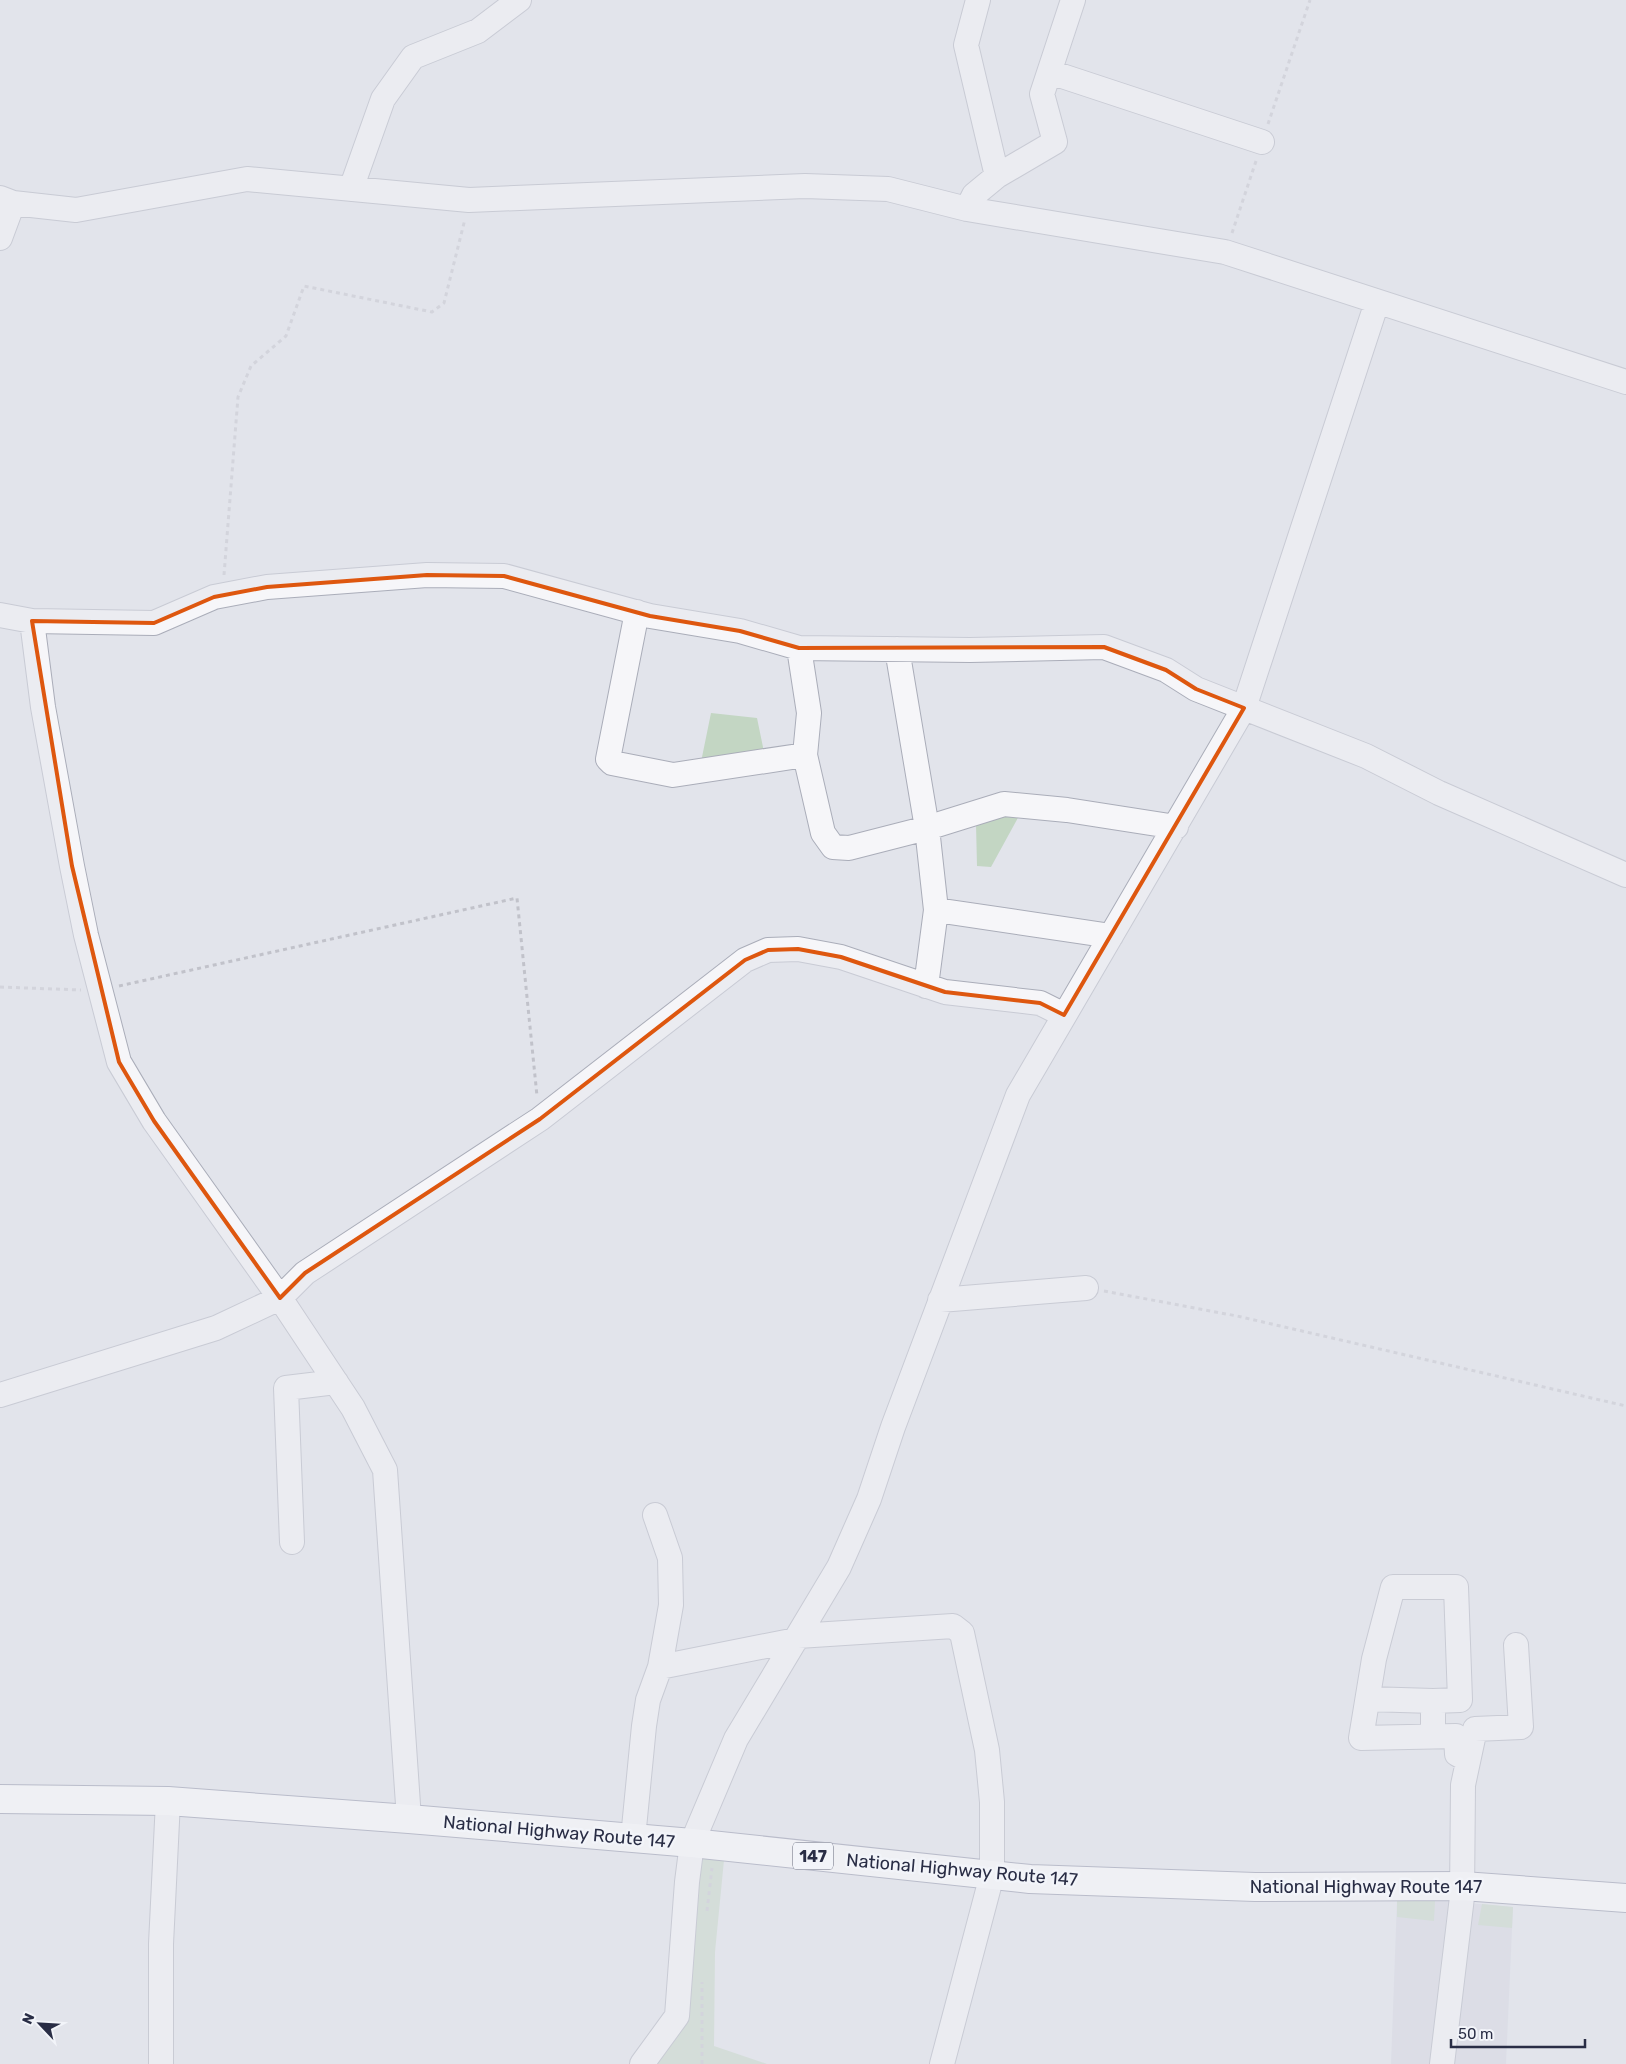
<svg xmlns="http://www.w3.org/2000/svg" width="1626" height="2064" font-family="Rubik,sans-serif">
<rect width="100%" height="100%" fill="#e2e4eb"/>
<path fill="#d4d6e1" d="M1397 1900 1446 1901 1513 1907 1506 2064H1391Z"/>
<path fill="#c3d6c3" d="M711 713 757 718 764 752 701 762Z
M1004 814H1020L991 867 977 866 976 824Z
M699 1858 724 1860 715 1952 714 2046 767 2064H649L685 2014Z
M1397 1900 1435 1901 1434 1921 1397 1917Z
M1482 1904 1513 1907 1512 1928 1478 1925Z"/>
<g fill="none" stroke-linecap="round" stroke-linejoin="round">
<defs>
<path id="minor" d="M978 0 966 45 997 176
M1050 72 1262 142
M351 189 383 99 413 57 478 31 519 0
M0 198 13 203 76 210 247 179 469 200 805 186 888 189 967 209 1225 252 1626 382
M967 209 974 195 997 176 1055 142 1042 94 1073 0
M0 238 13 203
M637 612 608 759 612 763 673 775 805 755
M0 615 32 621 154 623 214 597 267 587 427 575 504 576 650 616 740 631 799 648 970 650 1104 647 1166 670 1196 689 1366 756 1439 793 1626 875
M32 621 43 707 72 866 86 935 119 1062 154 1121 280 1298 353 1408 385 1470 409 1819
M799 648 809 713 805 755 823 833 833 847 849 848 927 828 1004 804 1067 810 1176 827
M897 649 927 828 936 910 926 986
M936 910 1111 936
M940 1300 1086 1288
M0 1395 216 1328 280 1298 305 1273 540 1119 745 960 768 950 798 949 841 957 945 992 1040 1003 1064 1015
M655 1515 670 1558 671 1605 660 1667 796 1640
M292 1542 286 1388 336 1382
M798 1636 953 1626 962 1633 987 1750 992 1802V1875L942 2064
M1368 1699 1433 1701
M1433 1736V1701L1460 1700 1456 1587H1393L1374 1659 1361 1738 1456 1736 1457 1754 1468 1760
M633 1838 644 1726 648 1700 660 1667
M161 2064V1944L168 1801
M642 2064 677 2016 687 1882 692 1843 736 1739 839 1567 869 1499 893 1427 1018 1095 1244 708 1377 302
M1442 2064 1462 1897 1463 1785 1475 1729 1521 1727 1516 1645"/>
<path id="highway" d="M0 1799 168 1801 409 1819 692 1843 1030 1879 1255 1887 1463 1886 1626 1898"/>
</defs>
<use href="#minor" stroke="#aaadb9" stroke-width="26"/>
<use href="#highway" stroke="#898da3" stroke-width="30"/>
<path stroke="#c1c2ca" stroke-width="3" stroke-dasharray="4 4" stroke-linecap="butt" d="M1268 124 1310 0
M1232 233 1256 161
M224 575 238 397 251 366 286 336 304 286 432 312 444 303 465 219
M119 986 517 898 537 1096
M0 987 81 990
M1104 1291 1237 1316 1626 1406
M707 1911 712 1868
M702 2064V1982"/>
<use href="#minor" stroke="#f6f6f9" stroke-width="24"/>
<use href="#highway" stroke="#fff" stroke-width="28"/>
</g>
<path d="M0 0H1626V2064H0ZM427 575 504 576 650 616 740 631 799 648 1104 647 1166 670 1196 689 1244 708 1064 1015 1040 1003 945 992 841 957 798 949 768 950 745 960 540 1119 305 1273 280 1298 154 1121 119 1062 72 866 32 621 154 623 214 597 267 587Z" fill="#e2e4eb" fill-opacity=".55" fill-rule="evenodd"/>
<path fill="none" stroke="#de570f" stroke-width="4" stroke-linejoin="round" d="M427 575 504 576 650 616 740 631 799 648 1104 647 1166 670 1196 689 1244 708 1064 1015 1040 1003 945 992 841 957 798 949 768 950 745 960 540 1119 305 1273 280 1298 154 1121 119 1062 72 866 32 621 154 623 214 597 267 587Z"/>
<g text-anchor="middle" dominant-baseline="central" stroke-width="5" stroke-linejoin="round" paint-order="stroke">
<rect fill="#f2f4f9" stroke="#65697b" stroke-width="1" x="793" y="1842.5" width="40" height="27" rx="4"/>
<g font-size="16" font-weight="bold" fill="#292d45">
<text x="813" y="1856">147</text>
</g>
<g font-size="18" fill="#292d45" stroke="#f2f4f9">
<text transform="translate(559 1832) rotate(5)">National Highway Route 147</text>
<text transform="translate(962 1870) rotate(5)">National Highway Route 147</text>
<text x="1366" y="1887">National Highway Route 147</text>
</g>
</g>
<g transform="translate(40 2024) rotate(295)" stroke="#f2f4f9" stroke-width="4" paint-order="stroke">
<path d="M0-4L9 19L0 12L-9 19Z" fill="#292d45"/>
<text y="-8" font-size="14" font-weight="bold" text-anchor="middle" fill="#292d45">N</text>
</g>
<path d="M1451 2039v8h134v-8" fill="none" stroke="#292d45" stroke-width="2.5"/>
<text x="1458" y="2039" font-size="15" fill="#292d45" stroke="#f2f4f9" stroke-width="4" paint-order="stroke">50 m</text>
</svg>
